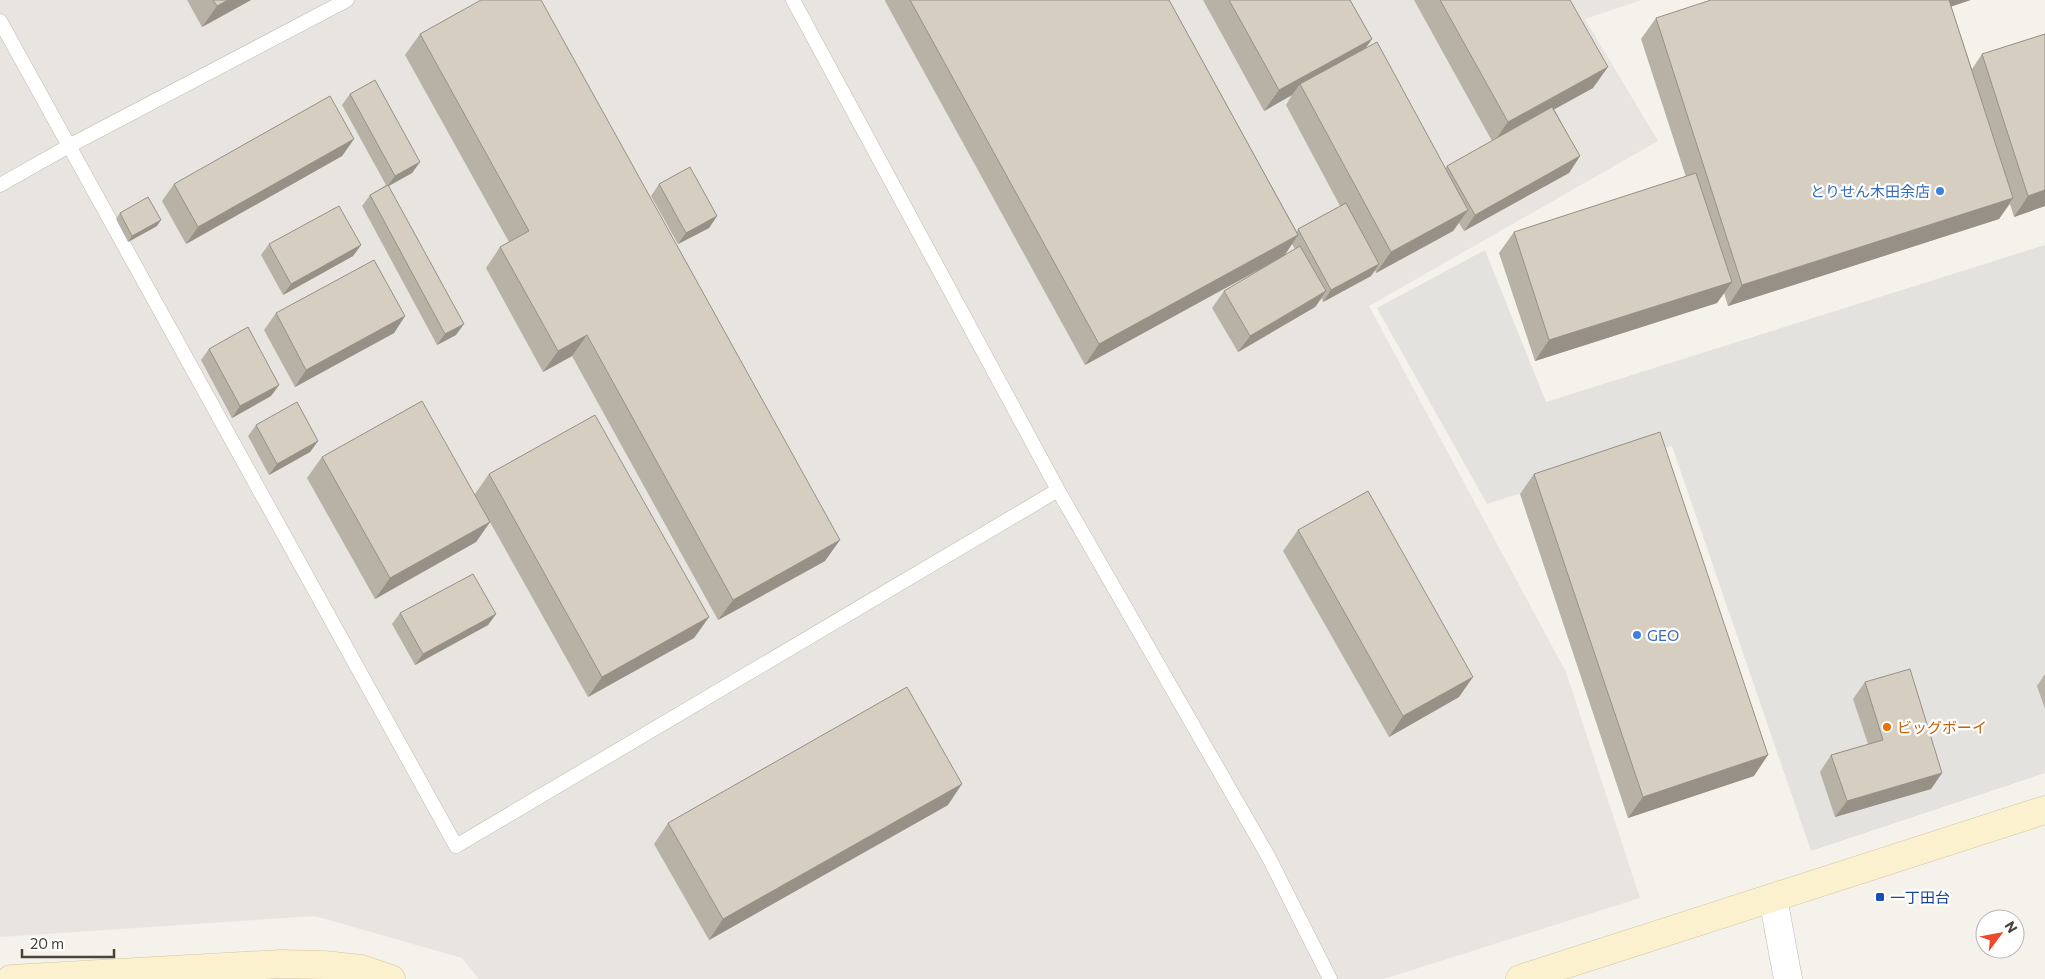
<svg xmlns="http://www.w3.org/2000/svg" width="2045" height="979" font-family="Commissioner,'Noto Sans JP',sans-serif">
<rect width="100%" height="100%" fill="#f5f2eb"/>
<path fill="#e8e4e0" d="M0 0H1642L1585 19 1658 141 1369 306 1566 672 1640 898 1384 979H479L462 958 315 916 0 937Z"/>
<path fill="#e4e2df" d="M2045 245V773L1811 851 1672 446 1645 453 1487 504 1377 308 1485 250 1546 402Z"/>
<g fill="none" stroke-linecap="round" stroke-linejoin="round">
<defs>
<path id="lane" d="M793 0 1058 490 1268 856 1330 979
M0 21 456 846 1058 490
M0 185 69 146 347 0"/>
<path id="street" d="M1773 898 1788 979"/>
<path id="secondary" d="M11 979 281 964 324 965 361 969 391 979
M1520 979 2045 810"/>
</defs>
<use href="#lane" stroke="#c0baae" stroke-width="15"/>
<use href="#street" stroke="#c0baae" stroke-width="29"/>
<use href="#secondary" stroke="#d1c49e" stroke-width="29"/>
<use href="#lane" stroke="#fff" stroke-width="14"/>
<use href="#street" stroke="#fff" stroke-width="28"/>
<use href="#secondary" stroke="#fcf1cf" stroke-width="28"/>
</g>
<path fill="#b8b1a6" d="M187 0H251L202 27Z
M885 0H1169L1297 232 1298 229 1340 206 1286 105 1292 95 1264 111 1203 0H1350L1372 39 1364 50 1445 169 1447 166 1492 141 1414 0H1570L1593 88 1554 109 1580 156 1569 173 1464 231 1459 223 1453 231 1376 273 1375 270 1371 276 1323 302 1322 298 1315 307 1238 352 1212 308 1224 291 1295 249 1292 244 1284 256 1085 365 885 1Z
M1951 6 1972 69 1982 54 2045 34V206L2014 217 2010 204 1999 219 1728 306 1724 293 1717 303 1535 361 1499 253 1514 232 1686 177 1641 39 1656 18Z
M420 34 825 561 718 620 572 356 543 372 486 268 500 247 509 242 405 55Z
M350 94 420 162 412 173 388 186 456 335 437 345 362 206 370 195 386 185 342 105Z
M354 139 342 156 186 244 162 201 174 184Z
M659 184 717 216 709 228 678 244 651 196Z
M120 213 157 226 128 242 116 219Z
M269 244 361 245 353 256 283 295 261 255Z
M276 313 405 316 394 333 295 387 264 330Z
M209 349 279 385 271 396 232 418 201 360Z
M256 425 318 441 310 452 269 475 248 436Z
M322 457 475 494 489 474 709 617 694 638 588 697 490 522 476 542 375 599 307 478Z
M1534 474 1754 776 1628 818 1520 494Z
M1298 530 1459 697 1389 737 1283 551Z
M400 613 496 614 488 625 415 665 392 624Z
M2045 674V709L2037 686Z
M1865 682 1942 773 1931 789 1835 817 1820 772 1831 755 1868 744 1853 699Z
M948 805 709 940 654 844 668 823Z"/>
<path fill="#969087" d="M228 0H251L202 27 217 6Z
M1941 0H1971L1932 13Z
M1372 39 1357 60 1300 84 1292 95 1264 111 1279 90Z
M1608 67 1593 88 1493 143 1508 122Z
M354 139 342 156 186 244 198 227Z
M1580 156 1569 173 1464 231 1475 215Z
M420 162 412 173 387 187 395 176Z
M2045 190V206L2014 217 2028 196Z
M2013 198 1999 219 1728 306 1742 285Z
M1468 210 1453 231 1376 273 1391 252Z
M717 216 709 228 678 244 686 233Z
M161 220 157 226 128 242 132 236Z
M1298 235 1284 256 1085 365 1099 344Z
M361 245 353 256 283 295 291 284Z
M1379 264 1371 276 1323 302 1331 290Z
M1732 282 1717 303 1535 361 1549 340Z
M1326 291 1315 307 1238 352 1250 336Z
M405 316 394 333 295 387 306 370Z
M464 324 456 335 437 345 445 334Z
M587 335 572 356 543 372 558 351Z
M279 385 271 396 232 418 240 406Z
M318 441 310 452 269 475 277 464Z
M490 522 476 542 375 599 390 578Z
M840 540 825 561 718 620 733 600Z
M496 614 488 625 415 665 423 654Z
M709 617 694 638 588 697 602 677Z
M1473 677 1459 697 1389 737 1403 716Z
M1768 755 1754 776 1628 818 1643 797Z
M1942 773 1931 789 1835 817 1847 801Z
M962 784 948 805 709 940 723 919Z"/>
<path fill="#d6cec1" stroke="#969087" d="M213 0H228L217 6Z
M481 0H541L840 540 733 600 587 335 558 351 500 247 529 231 420 34Z
M910 0H1169L1298 235 1099 344Z
M1229 0H1350L1372 39 1279 90Z
M1440 0H1570L1608 67 1508 122Z
M1711 0H1949L2013 198 1742 285 1656 18Z
M2045 34V190L2028 196 1982 54Z
M1377 42 1468 210 1391 252 1300 84Z
M375 80 420 162 395 176 350 94Z
M330 96 354 139 198 227 174 184Z
M1552 107 1580 156 1475 215 1447 166Z
M690 167 717 216 686 233 659 184Z
M1696 173 1732 282 1549 340 1514 232Z
M388 185 464 324 445 334 370 195Z
M148 197 161 220 132 236 120 213Z
M1346 203 1379 264 1331 290 1298 229Z
M339 206 361 245 291 284 269 244Z
M1300 246 1326 291 1250 336 1224 291Z
M374 260 405 316 306 370 276 313Z
M248 327 279 385 240 406 209 349Z
M422 401 490 522 390 578 322 457Z
M297 402 318 441 277 464 256 425Z
M595 415 709 617 602 677 489 474Z
M1660 432 1768 755 1643 797 1534 474Z
M1368 491 1473 677 1403 716 1298 530Z
M473 574 496 614 423 654 400 613Z
M1910 669 1942 773 1847 801 1831 755 1883 740 1865 682Z
M907 687 962 784 723 919 668 823Z"/>
<g fill="#3f7fe0" stroke="#fff" stroke-width="2">
<circle cx="1940" cy="191" r="5"/>
<circle cx="1637" cy="635" r="5"/>
</g>
<circle fill="#e8710a" stroke="#fff" stroke-width="2" cx="1887" cy="727" r="5"/>
<rect fill="#1a4fb4" stroke="#fff" stroke-width="2" x="1875" y="892" width="10" height="10" rx="2.5"/>
<g text-anchor="middle" dominant-baseline="central" stroke-width="4.5" stroke-linejoin="round" paint-order="stroke">
<g font-size="15" fill="#366cbe" stroke="#fff" text-anchor="end">
<text x="1930" y="191">とりせん木田余店</text>
<text x="1647" y="635" text-anchor="start">GEO</text>
</g>
<g font-size="15" fill="#c56008" stroke="#fff" text-anchor="start">
<text x="1897" y="727">ビッグボーイ</text>
</g>
<g font-size="15" fill="#164399" stroke="#fff" text-anchor="start">
<text x="1890" y="897">一丁田台</text>
</g>
</g>
<g transform="translate(2000 934) rotate(58)"><circle r="24" fill="#ffffff" stroke="#b6b4b0"/>
<path d="M0-4L9 19L0 12L-9 19Z" fill="#ed492a"/>
<text y="-8" font-size="14" font-weight="bold" text-anchor="middle" fill="#494339">N</text>
</g>
<path d="M22 949v8h92v-8" fill="none" stroke="#494339" stroke-width="2.5"/>
<text x="30" y="949" font-size="15" fill="#494339" stroke="#ffffff" stroke-width="4" paint-order="stroke">20 m</text>
</svg>
